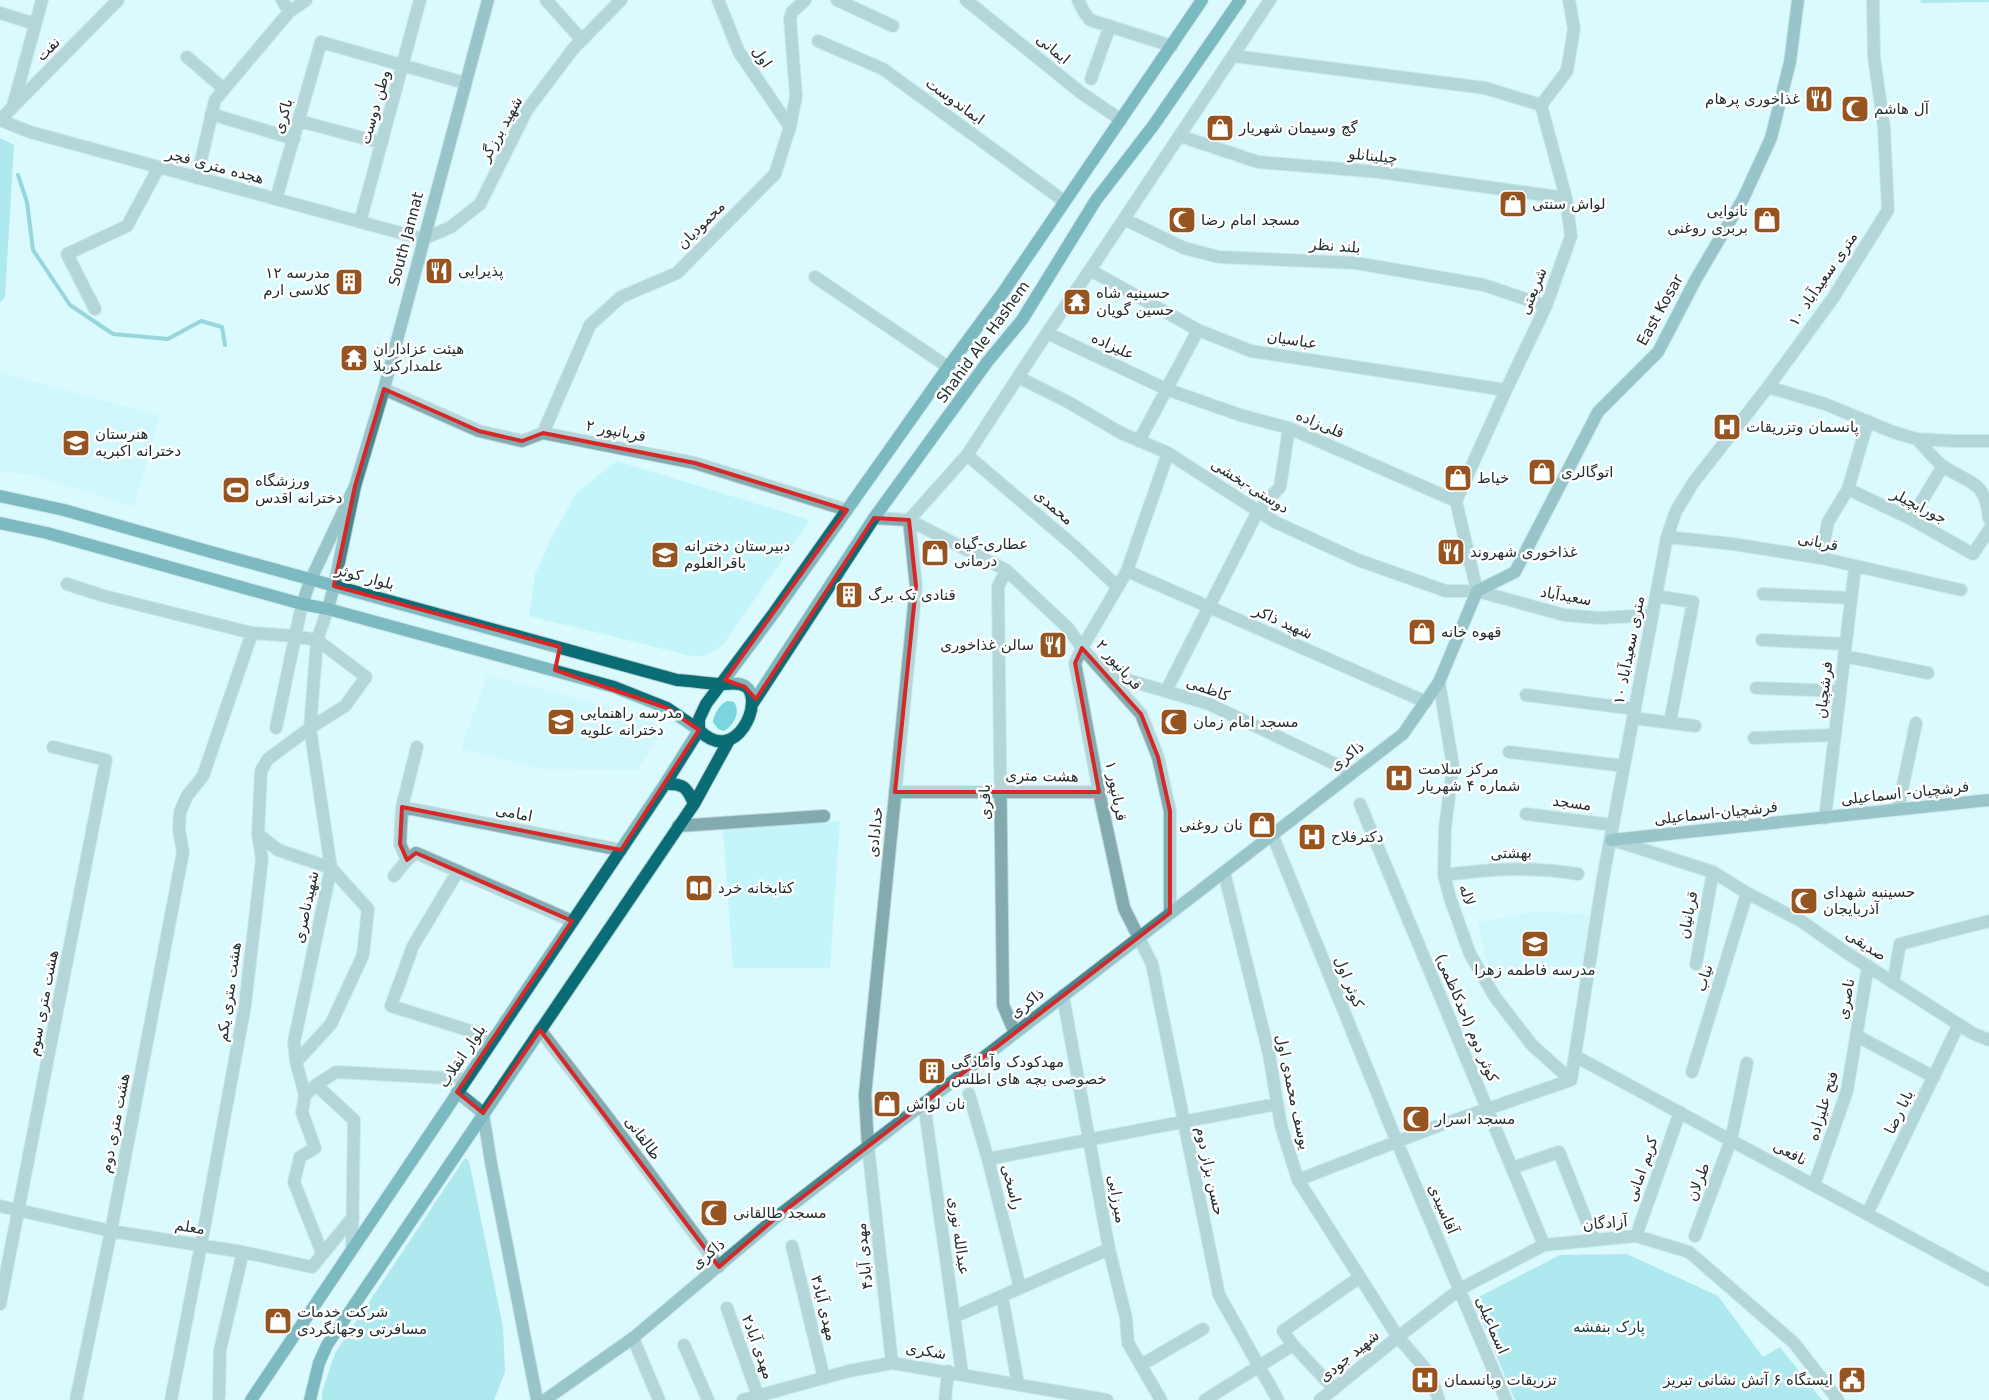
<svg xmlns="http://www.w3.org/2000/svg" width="1989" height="1400" font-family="'DejaVu Sans','Noto Sans Arabic',sans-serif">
<rect width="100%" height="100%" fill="#dbfafd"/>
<path fill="#c4f5fb" d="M0 372 160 416 134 507 33 475 0 471Z
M617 461 810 520 727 639 722 646 714 651 704 656H691L529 616 535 574 553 535 577 492Z
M487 675 646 716 658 727V736L638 770 541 769 461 749Z
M840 821 830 968H733L723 830Z
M1537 911 1593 915 1582 967 1524 966 1489 974 1478 922Z"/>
<path fill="#7bd5df" d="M1921 0H1989V2L1920 3Z
M0 138 14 145 5 297 0 303Z
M727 701 734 702C741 712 734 725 724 731L718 729 713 722C714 714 719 705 727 701Z
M465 1158 469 1161 503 1327 505 1372 494 1400H322V1392L335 1353Z
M1627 1254 1718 1296 1763 1357 1780 1347 1822 1400H1515L1473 1300 1560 1255Z"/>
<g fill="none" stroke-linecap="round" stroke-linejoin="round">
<path stroke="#44abb6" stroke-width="4" d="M18 175 27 202 33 250 70 305 113 334 168 339 201 321 222 327 225 345"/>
<defs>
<path id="minor" d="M282 0 289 12
M546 0 582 40
M718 0 739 52 790 127
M837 0 893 26
M966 0 1080 92 1121 120
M1078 0 1084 12 1090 20 1172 46
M0 13 35 24
M818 41 883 69 1064 201
M1234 56 1485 88 1541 105
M187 57 224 89
M1091 79 1110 26
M13 106 42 0
M211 114 294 139
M0 120 118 0
M299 121 382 143
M1180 136 1258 162 1379 172 1566 198
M197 178 215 100 289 12 306 0
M276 199 321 42 465 83
M1124 219 1184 248 1219 257 1356 263 1484 285 1546 306
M360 222 420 0
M423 239 451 227 480 204 527 110 573 49 621 0
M1090 270 1198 330 1251 351 1506 390
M815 277 948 367
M95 309 67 254 127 226 159 167
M1047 333 1166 389 1240 415 1289 428 1456 501
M1018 377 1068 402 1121 433 1168 453 1275 522 1358 560 1446 591H1477L1564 615 1600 618 1652 615
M1768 387 1825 404 1893 432 1917 439 1954 441H1989
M543 433 590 325 621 297 677 273 775 174 790 127 796 96 790 19 792 12 805 0
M1917 439C1925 447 1934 460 1944 467 1972 485 1985 480 1989 519
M1139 441 1198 330
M1168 453 1127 571 1082 648 1075 663 1099 792 1124 908 1152 964 1219 1295 1278 1400
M967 455 1074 546 1118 587
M1848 489 1911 519 1973 554 1989 530
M874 518 909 520 1006 570 1068 628 1082 648 1141 714 1158 757 1170 811V913
M1911 519 1943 466
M909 520 967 455 1047 333 1090 270 1270 0
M1667 537 1733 544 1821 558 1961 590
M1821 558 1828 522 1848 489 1868 421
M1006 570 998 587 1003 1005 1015 1033
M1127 571 1426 702
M67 584 104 596 252 633 295 636 317 640 366 677 345 706 310 728 331 868 294 1042 296 1062
M1477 591 1456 501 1506 390 1546 306 1571 236 1566 198 1541 105 1567 71 1574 29 1569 0
M1763 594 1851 598
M1656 596 1693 602 1670 722
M1762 640 1846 644
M1844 656 1928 673
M1104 673 1209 704 1352 772
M1439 682 1453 766 1445 828 1444 875 1450 898 1470 954 1495 997 1532 1045 1571 1080
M1756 688 1840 691
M1166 691 1258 511 1280 487 1289 428
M1526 695 1635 709
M1633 718 1695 726
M276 728 302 604
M1754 738 1835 735
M1509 752 1624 766
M895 792H1099
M1360 804 1544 1245
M402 807 621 850
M1898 809 1916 723
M1526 814 1613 825
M1825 818 1855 567
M678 826 824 816
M258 834 278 850 331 868 368 909 363 955 331 1024 296 1062 305 1095 316 1085 354 1120 352 1248
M1272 834 1397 1142 1506 1400
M1613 840 1713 872 1747 893 1801 921 1844 951 1972 1033 1989 1040
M407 860 400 844 402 807 417 747
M458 871 413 946 391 1006 493 1038
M1224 872 1269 1054 1281 1126 1298 1180 1398 1337 1429 1373 1439 1400
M1444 875C1492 869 1530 866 1578 874
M394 876 407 860 416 853 572 921
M1696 964 1713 872
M1893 983 1900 944 1989 921
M1063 996 1109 1249 1126 1318 1128 1343 1161 1400
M540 1030 606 1115 719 1267
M1857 1036 1934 1077
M1575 1056 1989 1280
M1692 1072 1747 893
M316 1085 336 1072 466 1079
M969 1094 988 1159 1020 1288
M305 1095 302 1112 315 1148 300 1157 294 1182 322 1253
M924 1103 962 1373
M988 1159 1277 1104
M1512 1168 1559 1152 1594 1240
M1298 1180 1435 1127 1571 1080 1603 878 1667 537 1676 511 1693 483 1768 387 1833 298 1888 210 1884 128 1874 57 1873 0
M1814 1185 1847 1091 1868 966
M0 1206 111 1231 243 1252 312 1267 353 1217
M1867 1214 1959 1024
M1636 1236 1680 1112
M1695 1236 1731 1140 1747 1063
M792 1246 824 1378
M1002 1296 1018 1384
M0 1304 106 760 53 747
M727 1308 758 1396
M954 1317 1109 1249
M1398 1337 1460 1289 1544 1245 1636 1236 1689 1252 1794 1343 1838 1400
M633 1338 659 1400
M684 1345 708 1400
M1293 1345 1334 1389
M892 1363 868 1146 865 1095 916 586 909 520
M1141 1365 1203 1329
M219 1397 220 1350 243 1252
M76 1400 111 1231 183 852 179 830 180 812 187 796 203 776 252 633
M171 1400 201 1245 245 1005 262 859 258 834 261 771 268 759 310 728 317 640 328 609
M945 1400 948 1371
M1205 1400 1293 1345 1283 1331 1360 1277"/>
<path id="tertiary" d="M0 120 30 132 423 239
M384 389 479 431 522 441 543 433 695 463 847 510
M743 1400 849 1371 892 1363 1107 1400
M1320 1400 1398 1337"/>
<path id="secondary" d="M355 486 384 389 488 0
M302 604 311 579 355 486 334 586 328 609
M1611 840 1989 800
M457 1092 483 1113 491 1163 537 1400
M545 1400 633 1338 778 1216 1403 734 1439 682 1477 591 1515 572 1598 412 1658 352 1696 279 1743 199 1771 138 1790 62 1798 0"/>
<path id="primary" d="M0 496 64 510 211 552 677 680C691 681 705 683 719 684 728 685 736 681 745 686 766 699 736 768 699 730V719L706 704 774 613 948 367 1004 291 1202 0
M0 523 47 533 302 604 328 609 614 687 667 708 699 730 665 784 251 1400
M753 703 874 518 988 361 1022 320 1096 200 1153 126 1240 0
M665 784C683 783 687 787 694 804
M310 1400 319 1363 327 1345 694 804 728 742"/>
</defs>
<use href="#minor" stroke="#bad5d8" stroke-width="14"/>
<use href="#tertiary" stroke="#bad5d8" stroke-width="14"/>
<use href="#secondary" stroke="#bad5d8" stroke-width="14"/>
<use href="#primary" stroke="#bad5d8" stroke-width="14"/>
<use href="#minor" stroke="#83aaae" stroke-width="12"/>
<use href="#tertiary" stroke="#83aaae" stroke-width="12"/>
<use href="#secondary" stroke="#48868d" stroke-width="12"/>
<use href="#primary" stroke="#0a6c75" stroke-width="12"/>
</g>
<path d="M0 0H1989V1400H0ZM384 389 479 431 522 441 543 433 695 463 847 510 725 680 745 687 756 699 874 518 909 520 916 586 895 792H1099L1075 663 1082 648 1141 714 1158 757 1170 811V913L778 1216 719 1267 540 1030 483 1113 457 1092 572 921 416 853 407 860 400 844 402 807 621 850 699 730 667 708 555 670 560 647 334 586 355 486Z" fill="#dbfafd" fill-opacity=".55" fill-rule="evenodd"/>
<path fill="none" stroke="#d62828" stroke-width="4" stroke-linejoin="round" d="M384 389 479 431 522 441 543 433 695 463 847 510 725 680 745 687 756 699 874 518 909 520 916 586 895 792H1099L1075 663 1082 648 1141 714 1158 757 1170 811V913L778 1216 719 1267 540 1030 483 1113 457 1092 572 921 416 853 407 860 400 844 402 807 621 850 699 730 667 708 555 670 560 647 334 586 355 486Z"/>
<defs>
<symbol id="restaurant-square" viewBox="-11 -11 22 22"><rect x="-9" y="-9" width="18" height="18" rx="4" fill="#965421" stroke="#fff"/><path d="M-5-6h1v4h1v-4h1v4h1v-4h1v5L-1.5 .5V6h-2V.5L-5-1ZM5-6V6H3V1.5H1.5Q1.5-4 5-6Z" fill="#fff"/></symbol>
<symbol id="mosque-square" viewBox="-11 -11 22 22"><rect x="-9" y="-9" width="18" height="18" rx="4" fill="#965421" stroke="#fff"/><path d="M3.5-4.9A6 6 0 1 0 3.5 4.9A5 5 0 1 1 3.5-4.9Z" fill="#fff"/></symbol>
<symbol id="shop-square" viewBox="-11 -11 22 22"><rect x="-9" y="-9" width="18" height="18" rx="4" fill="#965421" stroke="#fff"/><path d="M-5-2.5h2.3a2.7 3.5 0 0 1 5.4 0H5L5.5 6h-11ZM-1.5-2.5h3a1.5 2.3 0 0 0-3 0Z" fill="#fff"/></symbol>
<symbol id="building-square" viewBox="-11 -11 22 22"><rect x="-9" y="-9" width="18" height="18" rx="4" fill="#965421" stroke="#fff"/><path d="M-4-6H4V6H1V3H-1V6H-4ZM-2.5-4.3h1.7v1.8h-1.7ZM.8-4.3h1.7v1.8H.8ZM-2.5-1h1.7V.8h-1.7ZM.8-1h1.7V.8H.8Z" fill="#fff"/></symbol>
<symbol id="temple-square" viewBox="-11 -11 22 22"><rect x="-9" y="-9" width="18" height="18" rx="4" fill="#965421" stroke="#fff"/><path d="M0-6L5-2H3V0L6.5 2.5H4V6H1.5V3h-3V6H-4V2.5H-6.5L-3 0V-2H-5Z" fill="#fff"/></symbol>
<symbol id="hospital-square" viewBox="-11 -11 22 22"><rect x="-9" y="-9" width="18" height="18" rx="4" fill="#965421" stroke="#fff"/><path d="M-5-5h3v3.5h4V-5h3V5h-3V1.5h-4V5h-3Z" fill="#fff"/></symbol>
<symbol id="university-square" viewBox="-11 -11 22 22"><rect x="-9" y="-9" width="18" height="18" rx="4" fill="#965421" stroke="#fff"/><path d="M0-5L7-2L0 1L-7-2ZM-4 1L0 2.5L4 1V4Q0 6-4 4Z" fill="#fff"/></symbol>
<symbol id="stadium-square" viewBox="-11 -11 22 22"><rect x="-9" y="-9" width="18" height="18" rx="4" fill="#965421" stroke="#fff"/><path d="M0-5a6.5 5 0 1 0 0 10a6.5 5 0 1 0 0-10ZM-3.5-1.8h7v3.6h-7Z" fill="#fff"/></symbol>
<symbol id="school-square" viewBox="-11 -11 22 22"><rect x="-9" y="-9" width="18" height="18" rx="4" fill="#965421" stroke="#fff"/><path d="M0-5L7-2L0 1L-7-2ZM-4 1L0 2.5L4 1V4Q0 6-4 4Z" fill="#fff"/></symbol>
<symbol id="library-square" viewBox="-11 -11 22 22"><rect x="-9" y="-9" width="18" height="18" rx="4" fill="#965421" stroke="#fff"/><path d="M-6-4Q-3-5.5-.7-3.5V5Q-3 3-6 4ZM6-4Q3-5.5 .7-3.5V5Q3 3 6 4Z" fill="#fff"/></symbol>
<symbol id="civic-square" viewBox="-11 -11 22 22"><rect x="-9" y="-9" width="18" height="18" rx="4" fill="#965421" stroke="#fff"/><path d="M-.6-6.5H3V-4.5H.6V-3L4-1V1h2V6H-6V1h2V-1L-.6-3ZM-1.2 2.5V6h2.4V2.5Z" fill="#fff"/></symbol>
</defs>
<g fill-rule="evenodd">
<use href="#restaurant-square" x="1803" y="83" width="32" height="32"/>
<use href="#mosque-square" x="1839" y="93" width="32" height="32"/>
<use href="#shop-square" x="1204" y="112" width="32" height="32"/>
<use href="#shop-square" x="1497" y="188" width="32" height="32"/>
<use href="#mosque-square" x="1166" y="204" width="32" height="32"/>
<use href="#shop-square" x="1751" y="204" width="32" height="32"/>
<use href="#restaurant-square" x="423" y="255" width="32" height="32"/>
<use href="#building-square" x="333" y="266" width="32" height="32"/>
<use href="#temple-square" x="1061" y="286" width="32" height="32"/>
<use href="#temple-square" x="338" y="342" width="32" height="32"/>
<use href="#hospital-square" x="1711" y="411" width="32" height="32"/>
<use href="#university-square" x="60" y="427" width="32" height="32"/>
<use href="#shop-square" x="1526" y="456" width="32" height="32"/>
<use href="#shop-square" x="1442" y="462" width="32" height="32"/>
<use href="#stadium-square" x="220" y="474" width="32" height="32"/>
<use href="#restaurant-square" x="1435" y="536" width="32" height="32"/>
<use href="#shop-square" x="919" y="537" width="32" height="32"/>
<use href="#school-square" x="649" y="539" width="32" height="32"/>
<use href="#building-square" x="833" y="579" width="32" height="32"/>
<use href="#shop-square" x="1406" y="616" width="32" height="32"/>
<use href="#restaurant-square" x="1037" y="629" width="32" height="32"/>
<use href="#school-square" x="545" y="706" width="32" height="32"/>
<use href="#mosque-square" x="1158" y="706" width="32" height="32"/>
<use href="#hospital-square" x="1383" y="762" width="32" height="32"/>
<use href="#shop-square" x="1246" y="809" width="32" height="32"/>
<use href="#hospital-square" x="1296" y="821" width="32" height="32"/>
<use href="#library-square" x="683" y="872" width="32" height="32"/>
<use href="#mosque-square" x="1788" y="885" width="32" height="32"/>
<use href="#school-square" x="1519" y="928" width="32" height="32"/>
<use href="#building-square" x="916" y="1055" width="32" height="32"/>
<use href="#shop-square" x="871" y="1088" width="32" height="32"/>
<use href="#mosque-square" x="1400" y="1103" width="32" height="32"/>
<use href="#mosque-square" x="698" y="1197" width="32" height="32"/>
<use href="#shop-square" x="262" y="1305" width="32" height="32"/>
<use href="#hospital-square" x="1409" y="1364" width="32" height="32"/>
<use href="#civic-square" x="1836" y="1364" width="32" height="32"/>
</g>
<g text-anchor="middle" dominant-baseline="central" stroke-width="5" stroke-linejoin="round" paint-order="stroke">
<g font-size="15" fill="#212f31" stroke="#fff">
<text transform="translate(48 49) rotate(-45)">نفت</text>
<text transform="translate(1053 49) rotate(39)">ایمانی</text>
<text transform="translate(762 57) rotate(56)">اول</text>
<text transform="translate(955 101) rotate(36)">ایماندوست</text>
<text transform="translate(375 107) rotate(-74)">وطن دوست</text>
<text transform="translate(283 116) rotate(-74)">باکری</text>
<text transform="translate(501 129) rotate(-61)">شهید برزگر</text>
<text transform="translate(1373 156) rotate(6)">چیلینانلو</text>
<text transform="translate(215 166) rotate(15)">هجده متری فجر</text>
<text transform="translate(701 225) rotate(-45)">محمودیان</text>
<text transform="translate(406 239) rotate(-75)">South Jannat</text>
<text transform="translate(1335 246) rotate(4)">بلند نظر</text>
<text transform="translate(1823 279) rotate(-56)">۱۰ متری سعیدآباد</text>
<text transform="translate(1533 291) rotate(-68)">شریعتی</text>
<text transform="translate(1660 310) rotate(-61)">East Kosar</text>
<text transform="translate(1292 340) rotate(9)">عباسیان</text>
<text transform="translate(983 342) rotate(-54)">Shahid Ale Hashem</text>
<text transform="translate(1113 346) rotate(25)">علیزاده</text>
<text transform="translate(1320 424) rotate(23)">قلی‌زاده</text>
<text transform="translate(616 431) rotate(11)">قربانپور ۲</text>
<text transform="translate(1250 486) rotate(32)">دوستی-بخشی</text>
<text transform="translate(1919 506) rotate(27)">جورابچیلر</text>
<text transform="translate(1054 507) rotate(41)">محمدی</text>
<text transform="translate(1818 542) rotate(11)">قربانی</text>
<text transform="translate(365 577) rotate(15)">بلوار کوثر</text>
<text transform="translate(1566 596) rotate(10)">سعیدآباد</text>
<text transform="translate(1283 622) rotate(24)">شهید ذاکر</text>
<text transform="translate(1629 650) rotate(-79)">۱۰ متری سعیدآباد</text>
<text transform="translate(1119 665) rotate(49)">قربانپور ۲</text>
<text transform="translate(1208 689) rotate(20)">کاظمی</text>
<text transform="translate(1824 690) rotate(-83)">فرشچیان</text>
<text transform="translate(1347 756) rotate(-37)">ذاکری</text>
<text transform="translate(1042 776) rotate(1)">هشت متری</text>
<text transform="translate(1116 791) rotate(79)">قربانپور ۱</text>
<text transform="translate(1905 793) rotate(-6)">فرشچیان- اسماعیلی</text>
<text transform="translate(985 802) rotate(-91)">باقری</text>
<text transform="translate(1572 803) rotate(7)">مسجد</text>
<text transform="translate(514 813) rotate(11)">امامی</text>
<text transform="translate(1716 813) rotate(-6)">فرشچیان-اسماعیلی</text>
<text transform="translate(875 832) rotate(-84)">خدادادی</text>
<text transform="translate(1511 853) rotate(-2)">بهشتی</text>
<text transform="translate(1467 895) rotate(72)">لاله</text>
<text transform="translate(306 907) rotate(-78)">شهید‌ناصری</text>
<text transform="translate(1688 915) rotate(-79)">قربانیان</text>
<text transform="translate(1866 945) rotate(33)">صدیقی</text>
<text transform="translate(1704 978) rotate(-73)">نیاب</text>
<text transform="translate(1349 982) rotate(68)">کوثر اول</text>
<text transform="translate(229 992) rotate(-82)">هشت متری یکم</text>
<text transform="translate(1846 999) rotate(-80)">ناصری</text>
<text transform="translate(43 1003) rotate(-79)">هشت متری سوم</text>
<text transform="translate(1027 1003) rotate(-38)">ذاکری</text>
<text transform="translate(1467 1018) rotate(67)">کوثر دوم (احدکاظمی)</text>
<text transform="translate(462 1056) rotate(-56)">بلوار انقلاب</text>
<text transform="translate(1293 1092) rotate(78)">یوسف محمدی اول</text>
<text transform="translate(1823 1106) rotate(-73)">فتح علیزاده</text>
<text transform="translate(1899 1112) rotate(-64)">بابا رضا</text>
<text transform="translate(115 1123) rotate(-79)">هشت متری دوم</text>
<text transform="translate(643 1138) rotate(53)">طالقانی</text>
<text transform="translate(1790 1153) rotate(28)">نافعی</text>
<text transform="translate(1642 1169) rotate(-71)">کریم امانی</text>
<text transform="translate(1210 1171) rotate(78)">حسن بزاز دوم</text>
<text transform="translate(1698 1182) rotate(-69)">طرلان</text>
<text transform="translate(1012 1187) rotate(76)">راسخی</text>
<text transform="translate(1117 1199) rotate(80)">میرزایی</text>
<text transform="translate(1443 1209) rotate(67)">آقاسیدی</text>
<text transform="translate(1605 1223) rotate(-5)">آزادگان</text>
<text transform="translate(190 1227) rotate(9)">معلم</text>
<text transform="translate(959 1236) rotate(82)">عبدالله نوری</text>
<text transform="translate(708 1254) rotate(-40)">ذاکری</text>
<text transform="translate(864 1256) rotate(-96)">مهدی آباد۴</text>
<text transform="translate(824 1308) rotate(76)">مهدی آباد۳</text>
<text transform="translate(1492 1325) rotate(67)">اسماعیلی</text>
<text transform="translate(758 1347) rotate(70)">مهدی آباد۲</text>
<text transform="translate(926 1351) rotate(9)">شکری</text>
<text transform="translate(1349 1356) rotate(-39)">شهید جودی</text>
</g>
<g font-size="15" fill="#212f31" stroke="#fff" text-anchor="start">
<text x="1800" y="99" text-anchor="end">غذاخوری پرهام</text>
<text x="1874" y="109">آل هاشم</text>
<text x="1239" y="128">گچ وسیمان شهریار</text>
<text x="1532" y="204">لواش سنتی</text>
<text x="1748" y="211" text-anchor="end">نانوایی<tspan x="1748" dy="17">بربری روغنی</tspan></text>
<text x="1201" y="220">مسجد امام رضا</text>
<text x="458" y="271">پذیرایی</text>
<text x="330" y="273" text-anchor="end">مدرسه ۱۲<tspan x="330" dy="17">کلاسی ارم</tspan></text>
<text x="1096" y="293">حسینیه شاه<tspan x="1096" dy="17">حسین گویان</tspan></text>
<text x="373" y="349">هیئت عزاداران<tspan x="373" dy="17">علمدارکربلا</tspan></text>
<text x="1746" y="427">پانسمان وتزریقات</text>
<text x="95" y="434">هنرستان<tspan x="95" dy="17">دخترانه اکبریه</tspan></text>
<text x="1561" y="472">اتوگالری</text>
<text x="1477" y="478">خیاط</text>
<text x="255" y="481">ورزشگاه<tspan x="255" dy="17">دخترانه اقدس</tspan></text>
<text x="954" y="544">عطاری-گیاه<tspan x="954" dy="17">درمانی</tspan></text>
<text x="684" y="546">دبیرستان دخترانه<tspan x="684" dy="17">باقرالعلوم</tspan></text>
<text x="1470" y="552">غذاخوری شهروند</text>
<text x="868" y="595">قنادی تک برگ</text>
<text x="1441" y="632">قهوه خانه</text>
<text x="1034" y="645" text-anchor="end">سالن غذاخوری</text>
<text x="580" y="713">مدرسه راهنمایی<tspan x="580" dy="17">دخترانه علویه</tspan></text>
<text x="1193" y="722">مسجد امام زمان</text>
<text x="1418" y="769">مرکز سلامت<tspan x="1418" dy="17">شماره ۴ شهریار</tspan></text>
<text x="1243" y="825" text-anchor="end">نان روغنی</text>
<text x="1331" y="837">دکترفلاح</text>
<text x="718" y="888">کتابخانه خرد</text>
<text x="1823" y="892">حسینیه شهدای<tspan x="1823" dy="17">آذربایجان</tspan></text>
<text x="1535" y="970" text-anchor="middle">مدرسه فاطمه زهرا</text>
<text x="951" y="1062">مهدکودک وآمادگی<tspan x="951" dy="17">خصوصی بچه های اطلس</tspan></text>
<text x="906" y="1104">نان لواش</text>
<text x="1435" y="1119">مسجد اسرار</text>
<text x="733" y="1213">مسجد طالقانی</text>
<text x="297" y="1312">شرکت خدمات<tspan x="297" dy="17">مسافرتی وجهانگردی</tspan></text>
<text x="1444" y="1380">تزریقات وپانسمان</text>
<text x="1833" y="1380" text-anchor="end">ایستگاه ۶ آتش نشانی تبریز</text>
</g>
<g font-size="15" fill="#103f44" stroke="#fff">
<text x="1609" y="1327">پارک بنفشه</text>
</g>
</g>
</svg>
